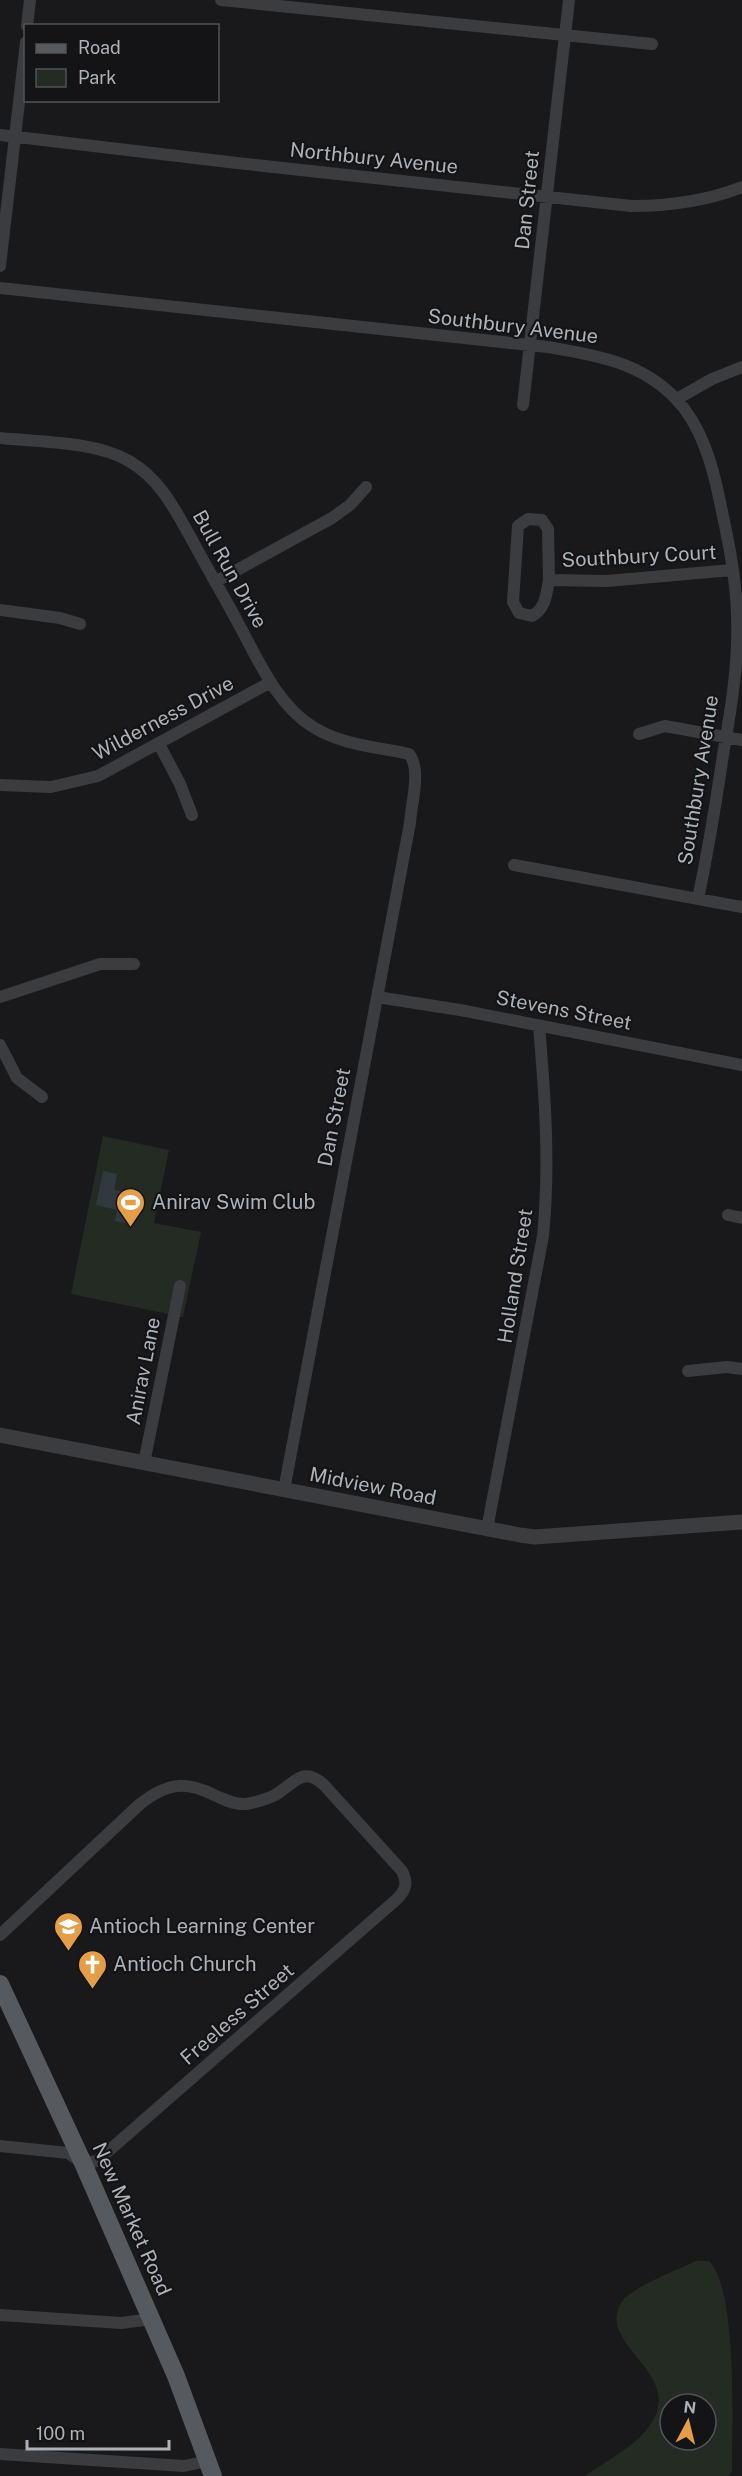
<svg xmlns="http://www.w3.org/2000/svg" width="742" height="2476" font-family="'Public Sans',sans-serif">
<rect width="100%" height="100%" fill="#19191b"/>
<path fill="#232b23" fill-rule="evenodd" d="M103 1136 169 1150 154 1223 201 1232 183 1317 71 1294Z
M696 2261H709C738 2290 732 2428 732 2471L729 2476H585C605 2462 632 2448 647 2429 691 2374 595 2347 621 2303 628 2289 681 2268 696 2261ZM670 2404H706V2440H670Z"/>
<path fill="#30393e" d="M103 1171 117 1174 114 1190 135 1194 129 1224 115 1221 117 1210 96 1205Z"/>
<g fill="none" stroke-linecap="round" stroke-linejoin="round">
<path stroke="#3a3c3f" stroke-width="12" d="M221 0 652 44
M27 26 30 0
M0 135 237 163 631 206C669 206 706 201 742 187
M0 266 26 42
M0 288 548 347C595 355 641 362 676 399 702 426 713 467 720 502 728 539 736 577 737 615 739 662 731 709 723 755 716 803 708 851 698 899
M677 399 712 379 742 367
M523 405 569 0
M0 438C39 442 95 441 129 461 160 479 174 508 191 538 206 566 222 593 237 621 258 659 276 704 313 727 342 745 377 747 409 754 422 770 411 803 410 823L284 1490
M549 580C546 595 546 608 532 616L519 613 513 602 518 526 528 519 542 520 548 529 549 580 607 581 732 570
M215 582 332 518 350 505 366 487
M0 610 60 618 80 624
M639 734 665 726 742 740
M159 744 180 784 192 815
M0 785 51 787 98 776 271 682
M514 865 742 907
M0 997 100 964H134
M377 997 460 1010 742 1065
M0 1045 17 1078 42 1097
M728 1215 742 1218
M688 1371 727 1367 742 1369
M144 1463 180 1286
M487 1529 543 1236C550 1165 545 1096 539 1026
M0 1935 140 1804C167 1783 185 1780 216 1796 226 1800 235 1805 246 1804 257 1802 268 1799 277 1794 295 1782 304 1766 324 1785L402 1871C408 1883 406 1890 397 1899L97 2161 83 2163 68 2153 0 2146
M0 2315 121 2323 152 2319
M0 2454 184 2466 208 2461"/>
<path stroke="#3a3c3f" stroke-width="15" d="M0 1435 520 1535 535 1537 742 1522"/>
<path stroke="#56595e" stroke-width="18" d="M0 1984 83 2163 176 2376 213 2476"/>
</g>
<defs>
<symbol id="stadium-pin" viewBox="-11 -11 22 30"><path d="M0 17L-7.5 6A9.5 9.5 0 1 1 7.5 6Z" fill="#e49d48" stroke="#141416"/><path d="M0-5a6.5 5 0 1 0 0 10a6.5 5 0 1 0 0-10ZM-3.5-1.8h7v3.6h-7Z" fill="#fff"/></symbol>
<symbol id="school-pin" viewBox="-11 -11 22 30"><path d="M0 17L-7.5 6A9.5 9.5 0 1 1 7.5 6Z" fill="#e49d48" stroke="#141416"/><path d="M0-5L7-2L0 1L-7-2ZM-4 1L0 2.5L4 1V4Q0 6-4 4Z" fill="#fff"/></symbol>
<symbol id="church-pin" viewBox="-11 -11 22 30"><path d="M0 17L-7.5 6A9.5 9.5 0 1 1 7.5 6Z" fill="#e49d48" stroke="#141416"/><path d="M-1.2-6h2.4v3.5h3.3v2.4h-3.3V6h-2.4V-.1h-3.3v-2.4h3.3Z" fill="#fff"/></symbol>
</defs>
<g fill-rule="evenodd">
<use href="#stadium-pin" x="114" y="1186" width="33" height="45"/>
<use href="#school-pin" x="52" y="1910" width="33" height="45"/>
<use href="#church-pin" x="76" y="1948" width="33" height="45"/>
</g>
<g text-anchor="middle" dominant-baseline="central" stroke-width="4.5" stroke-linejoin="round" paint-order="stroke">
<g font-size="20" fill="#acb2b9" stroke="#141416">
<text transform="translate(374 158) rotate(6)">Northbury Avenue</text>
<text transform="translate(527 200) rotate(-84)">Dan Street</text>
<text transform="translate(513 326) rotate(7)">Southbury Avenue</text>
<text transform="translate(639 556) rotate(-3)">Southbury Court</text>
<text transform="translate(230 569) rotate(61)">Bull Run Drive</text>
<text transform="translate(163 718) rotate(-28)">Wilderness Drive</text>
<text transform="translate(698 780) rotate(-81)">Southbury Avenue</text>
<text transform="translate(564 1010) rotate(11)">Stevens Street</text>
<text transform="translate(334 1117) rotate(-79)">Dan Street</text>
<text transform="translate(515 1276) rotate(-81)">Holland Street</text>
<text transform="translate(143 1371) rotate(-79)">Anirav Lane</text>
<text transform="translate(373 1486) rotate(11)">Midview Road</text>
<text transform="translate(237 2014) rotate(-41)">Freeless Street</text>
<text transform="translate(132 2219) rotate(66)">New Market Road</text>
</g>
<g font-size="20" fill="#acb2b9" stroke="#141416" text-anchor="start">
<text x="152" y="1202">Anirav Swim Club</text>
<text x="89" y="1926">Antioch Learning Center</text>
<text x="113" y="1964">Antioch Church</text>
</g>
</g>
<rect x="24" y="24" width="195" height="78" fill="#141416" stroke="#515357" stroke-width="1.5"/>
<rect x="36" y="44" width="30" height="9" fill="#56595e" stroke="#515357" stroke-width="1.5"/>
<text x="78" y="54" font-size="18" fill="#acb2b9">Road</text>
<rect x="36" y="69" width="30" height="18" fill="#232b23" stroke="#515357" stroke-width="1.5"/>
<text x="78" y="84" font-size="18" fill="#acb2b9">Park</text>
<g transform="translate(688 2422) rotate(7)"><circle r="28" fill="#141416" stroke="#515357" stroke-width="1.5"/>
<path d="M0-4.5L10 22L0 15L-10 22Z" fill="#e49d48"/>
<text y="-9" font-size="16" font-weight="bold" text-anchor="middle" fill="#acb2b9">N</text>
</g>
<path d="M27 2440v9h142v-9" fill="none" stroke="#acb2b9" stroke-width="3"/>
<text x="36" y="2440" font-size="18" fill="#acb2b9" stroke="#141416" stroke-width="4.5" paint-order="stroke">100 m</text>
</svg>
